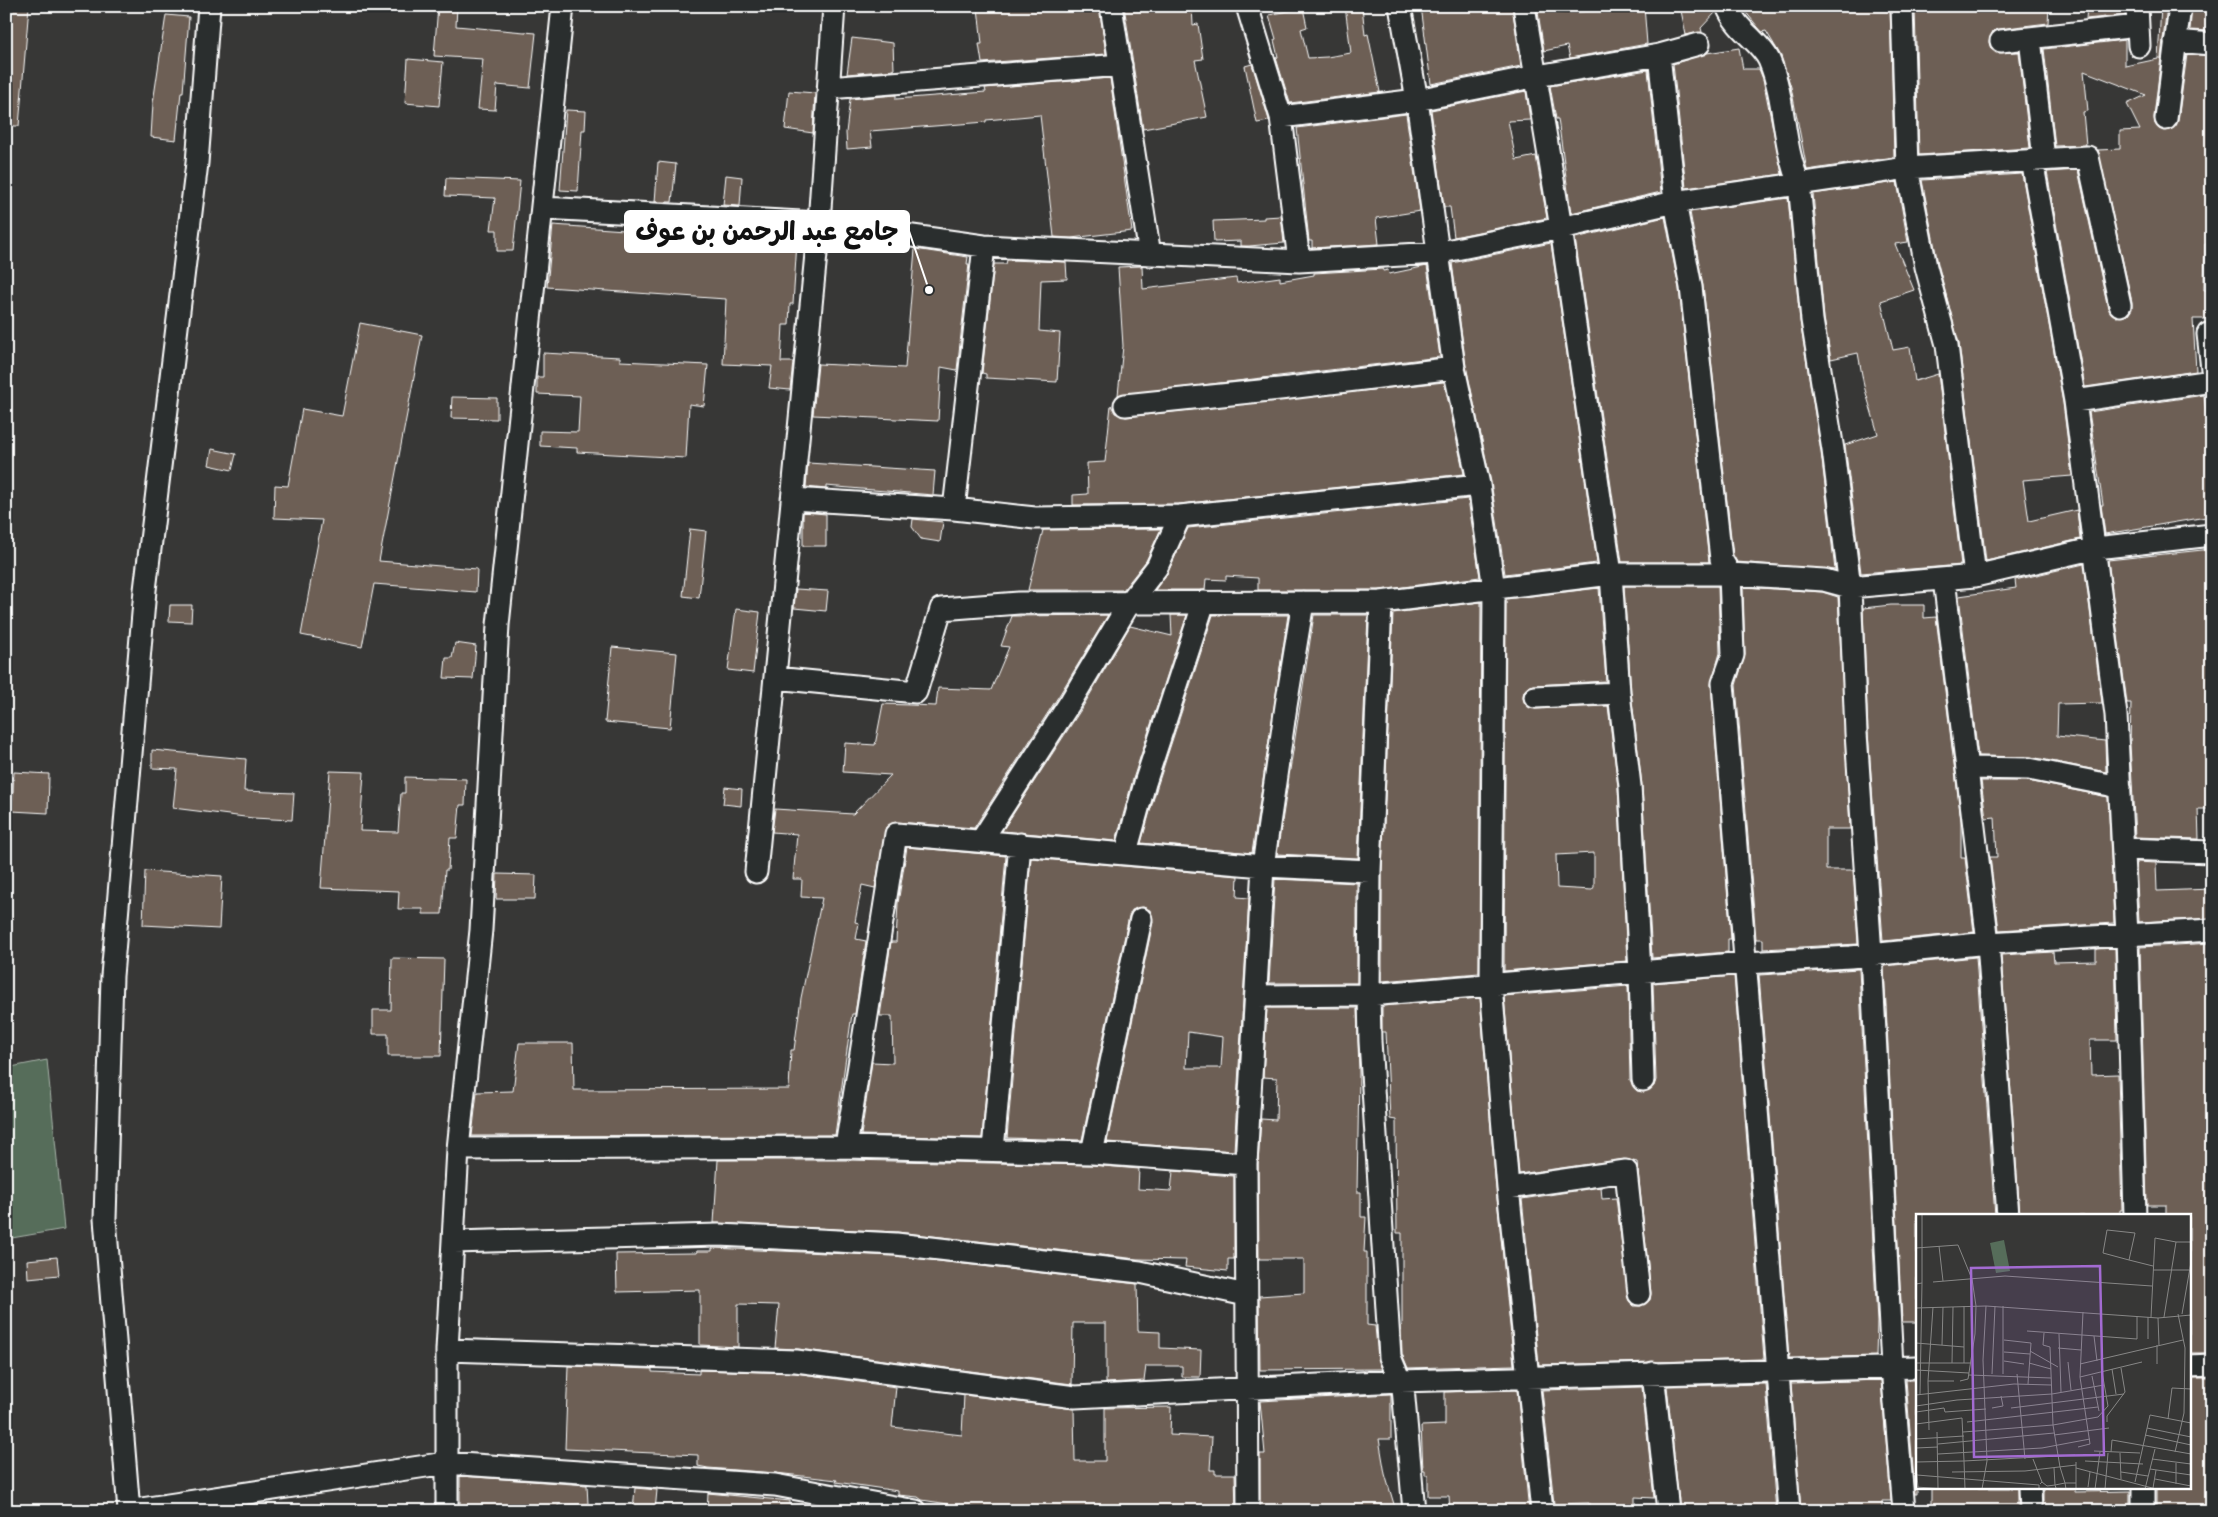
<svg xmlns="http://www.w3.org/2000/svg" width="2218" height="1517" font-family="Caveat,'Playpen Sans Arabic',sans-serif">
<rect width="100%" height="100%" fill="#373736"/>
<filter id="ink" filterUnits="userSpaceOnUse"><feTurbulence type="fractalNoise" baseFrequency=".02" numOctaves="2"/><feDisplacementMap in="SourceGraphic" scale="10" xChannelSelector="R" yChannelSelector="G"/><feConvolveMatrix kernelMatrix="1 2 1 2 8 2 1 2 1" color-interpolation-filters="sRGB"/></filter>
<g filter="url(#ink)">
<path fill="#566d5a" stroke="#aab6ac" d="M47 1060 64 1229 6 1239V1068Z"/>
<path fill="#6d5f54" stroke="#fff" fill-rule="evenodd" d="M6 6H29L19 126H6Z
M438 6H457L456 26 536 33 530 88 497 85 495 110 478 109 483 59 434 56Z
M991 6H1099L1106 54 982 63 979 44H982L978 8Z
M1124 6H1192L1193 25 1198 24 1203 59 1195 60 1207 117 1143 129Z
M1345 6H1362L1365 35 1368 34 1380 92 1290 103 1276 58 1278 57 1274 40 1276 39 1269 15 1303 8 1307 27 1301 29 1308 58 1327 57 1351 53Z
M1421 6H1512L1521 66 1431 84Z
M1537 6H1555L1556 13 1596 11V6H1644L1647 44 1570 58 1567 46 1544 51Z
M1680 6H1715L1716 12 1701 28 1702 32 1686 35Z
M1741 6H1890L1894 157 1807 170 1791 87 1781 56 1766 31 1762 32 1757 26Z
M1936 6H2049L2048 23 1999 29 1993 31 1989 42 1991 49 1996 53 2019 52 2030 148 1919 155 1915 8Z
M2087 6H2125V15L2086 19Z
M2161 6H2167L2154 117 2155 124 2159 129 2171 130 2178 121 2187 54 2212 56V244H2205L2204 290H2208L2209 319H2193L2196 371 2085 387 2047 172 2078 170 2108 308 2116 317 2128 315 2132 309V302L2098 150 2120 149V131L2140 130 2127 104 2146 95 2084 71 2088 111 2083 112 2086 145 2055 146 2044 49 2125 40V66L2158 59Z
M2192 6H2212V31L2190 30Z
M166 15 189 17 183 92H181L176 140 151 137 153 103Z
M852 38 893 43 894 70 847 74Z
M1739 48 1743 69H1759L1763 79 1782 174 1686 188 1673 64 1707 53Z
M408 59 443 62 439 106 405 103Z
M1252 64 1269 120V121L1257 123 1245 66Z
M1648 70 1661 192 1571 213 1558 119H1556L1550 86Z
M1110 78 1132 231 1071 238 1054 237 1040 115 986 120V122L870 131 872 147 847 149 846 133 850 99 896 95V99L986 92 985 88Z
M789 91 815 93 813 133 785 129Z
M1526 91 1530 120 1508 121 1516 160 1536 156 1547 218 1454 237 1450 207H1444L1431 110Z
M566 110 586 111 585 130H582L578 191 560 190Z
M1406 114 1420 211 1376 218 1379 244 1312 248V241H1309L1297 128Z
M658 162 676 164 672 202H655Z
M2022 174 2063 403 2072 476 2023 480 2029 521 2077 510 2080 539 1986 561 1959 344 1938 264 1922 180Z
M726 175 742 177 740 206 723 205Z
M446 178 520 181 513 251H497V230H491L495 198 445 196Z
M1897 182 1908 242 1895 244 1914 290 1881 301 1893 350 1910 347 1915 381 1938 374 1961 565 1861 573 1845 445 1878 434 1864 386 1858 353 1831 359 1824 318 1813 194Z
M1788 198 1800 321 1821 452 1835 570 1737 562 1733 555 1703 286 1690 212Z
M1281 216 1284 243 1249 246H1241V241L1214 242 1213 221 1264 219V217Z
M1665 217 1679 289 1709 562H1622L1575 238Z
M553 225 653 232V226L670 227 669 233 720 236 721 230 738 231 737 238 797 242 793 304H790L789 325H783L781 362H793L790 390 769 388 772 366 723 364 726 299 547 287Z
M1551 243 1597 563 1505 574 1491 482 1466 366 1452 263Z
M915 249 968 257 967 264H969L957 370 941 367 938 421 813 415 818 364 905 368Z
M1007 260 1066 262 1067 279 1041 280 1039 331 1060 333 1057 382 986 378V374L982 373 994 264H1006Z
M1142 266 1143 289 1236 278 1237 283 1280 277V281L1314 275V273L1383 269V271L1388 270 1389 274 1427 266 1440 357 1118 395 1123 346 1118 267Z
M360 323 422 335 379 561 477 569 476 592 374 584 362 647 301 635 322 520 274 518 275 485 288 486 302 409 342 416Z
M543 353 620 357V361L708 365 704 406 689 404 686 458 577 452V448L540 446V431L578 432 580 396 537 394V377H543Z
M1444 382 1464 474 1179 504 1073 505V495L1088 494 1087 463 1105 462 1111 405 1115 413 1126 417Z
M2204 395 2212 465V516L2105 534 2101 505H2103L2089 412Z
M452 397 497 398V419L451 418Z
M212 449 236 454 232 470 209 465Z
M808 463 935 471 933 495 826 486V489L806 487Z
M1468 499 1480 577 1380 590H1258V578L1226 576V580L1206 579 1205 590H1155L1168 572 1188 528Z
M803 512 826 514V546H803Z
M913 519 943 522 940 542 921 539 912 527Z
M690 529 706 531 699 598 683 596Z
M1161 529 1146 561 1123 590H1028L1043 530Z
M2212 549V809H2198L2199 839 2135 837 2130 744 2131 703H2127L2108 560Z
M2084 564 2102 703 2058 704 2057 736 2105 741 2106 772 2031 757 1978 756 1959 596 2016 588 2015 580Z
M1624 586H1718L1720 653 1711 684 1731 939H1728V952L1652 958 1642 785 1631 692Z
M1743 587 1822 592 1838 597 1850 829H1826V870H1853L1858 944 1763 949V939H1756L1736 685 1745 655Z
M1599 588 1606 681 1534 685 1524 691 1523 698 1525 704 1535 709 1608 706 1618 787 1627 961 1504 971 1506 599ZM1594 853V887L1592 890 1557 888 1556 855Z
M796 589 828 591 826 611 794 608Z
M1481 602 1479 973 1382 981V871L1393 613Z
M170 605H192L191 622 169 621Z
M1891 605H1924V618L1936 617 1961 821V858H1965L1974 932 1883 941 1868 732 1863 608Z
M736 609 760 612 753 673 728 670Z
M1108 615 1060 694 974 828 897 822 886 827 875 888 862 885 855 922 859 923 856 939 866 941 855 1014H852L835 1135 472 1136 477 1092 513 1091 519 1043H573L574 1090 789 1089 791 1050H794L801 998 822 898 801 897 802 879H793L797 834 772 832 775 809 853 814 891 775 843 772 845 743 875 745 883 704 936 706 938 688 991 690 1009 647 1001 646 1012 616Z
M1171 615H1187L1133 779 1116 841 1002 831 1082 708 1130 626 1172 636Z
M1213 615H1288L1252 853 1141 843 1157 787Z
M1314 615H1368L1358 858 1277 854Z
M455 643 476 646 473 679 444 678 446 658H452Z
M612 647 677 653 670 728 605 722Z
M152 750 246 759 244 791 294 793 292 820 253 818 173 808 177 769 152 768Z
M330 771 364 772 360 831 398 832 401 793H405V777L466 779 465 805H460L457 838H450L448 870H445L442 914H423V909H398L399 891 321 888Z
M14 772 49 774 48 813 12 811Z
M1981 781H2028L2108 797 2114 923 1999 930 1990 857H1997L1995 817 1986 818Z
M725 787 742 789 741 806 723 804Z
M907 847 1006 856 982 1138 861 1135 872 1062 893 1063 892 1016H880L891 942H896L898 903Z
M1031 858 1238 876 1237 897 1249 898 1234 1151 1107 1142 1153 922 1150 910 1143 907 1132 910 1129 916 1082 1140 1007 1138ZM1188 1032 1223 1037 1221 1068H1186Z
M2136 862 2156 863 2157 891 2212 889V918L2139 922Z
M145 871 222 876 219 929 143 925Z
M497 874 536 875 535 899H496Z
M1275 879 1357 883V983H1269Z
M2212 943V1353H2189V1216H2166V1205H2147L2140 947Z
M2115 948 2117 1040H2090L2091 1075 2118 1074 2122 1210H2120V1216H2020L2001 955 2053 952 2054 962 2096 961V949Z
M1976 957 1995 1216H1917V1322H1902L1884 966Z
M392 958 444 959 441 1056H388V1034H373V1010H391Z
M1859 969 1877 1322 1876 1356 1789 1358 1759 975Z
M1734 976 1764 1359 1539 1365 1522 1199 1601 1187 1602 1199 1616 1198 1629 1301 1634 1306H1641L1650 1300 1651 1293 1637 1162 1624 1159 1519 1174 1504 996 1628 986 1630 1080 1637 1091 1644 1092 1654 1086 1656 1080 1653 983Z
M1480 998 1496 1189 1514 1365 1408 1368 1402 1354 1401 1326H1402V1233H1397L1396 1120 1390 1119 1386 1032H1382V1006Z
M1267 1008H1357L1359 1073 1357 1192H1361V1217H1366L1364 1252H1367V1325L1375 1326 1378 1358 1382 1369 1260 1370 1259 1296 1304 1293V1259H1259L1258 1164 1261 1119 1276 1120 1277 1078 1263 1077Z
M718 1160H846L1091 1165 1139 1169 1138 1189 1171 1191 1173 1171 1234 1176V1259H1228V1271L1185 1267 1186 1260 1137 1259 897 1232 714 1223Z
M712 1248 895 1256 1137 1284 1138 1331 1160 1332V1348L1201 1350 1200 1377H1182V1366H1146L1144 1381 1106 1383V1323H1073L1072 1384 798 1349 775 1348 779 1305 738 1304V1347L700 1345V1290L617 1292 616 1254 696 1253 697 1251H712Z
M57 1257 59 1275 28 1278 27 1260Z
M568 1366 652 1369V1372L699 1374V1370L795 1373 896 1387 892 1427 962 1435 964 1395 1074 1409 1075 1461H1105V1408L1171 1407 1170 1435 1212 1437 1210 1470H1215V1474H1235L1236 1511H993L922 1500 918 1497 898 1495V1491L836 1482 837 1480 776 1473 708 1468 698 1466V1455L565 1449Z
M2189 1378H2212V1511H2156V1488H2189Z
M1881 1380 1891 1501H1882V1511H1801L1791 1383Z
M1906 1380H1917V1494H1915Z
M1766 1384 1776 1511H1680L1667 1386Z
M1642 1387 1654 1498 1635 1497V1511H1589V1503L1554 1504 1542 1390Z
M1517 1390 1529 1511H1450L1449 1496H1428V1475H1425V1470H1423L1421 1426 1445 1425V1392Z
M1391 1394V1439H1379L1385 1474 1396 1511H1260V1454H1265L1260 1401Z
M460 1476 587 1485 588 1504 558 1505V1511H460Z
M635 1488 657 1490 655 1511H633Z
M1931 1488H2018V1511H1931Z
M2043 1488H2075V1492L2130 1491V1510L2043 1511Z
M708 1493 790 1501V1511H707Z"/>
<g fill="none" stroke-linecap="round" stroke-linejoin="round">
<defs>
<path id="minor" d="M1111 6 1150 255
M1247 6 1281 117 1299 261
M1400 6 1417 100 1454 368 1479 485 1494 589 1491 985 1508 1188 1542 1511
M1524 6 1561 228 1611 574 1619 693 1630 786 1640 972 1643 1080
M1727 6C1736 30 1760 41 1769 60 1786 99 1782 145 1799 183L1812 320 1833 450 1850 587 1856 733 1871 954 1892 1367 1904 1511
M1902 6 1907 168 1926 267 1947 345 1975 576
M2137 6 2139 46
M2030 39 2044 159
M2001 41 2138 26
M2175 41 2212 44
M1659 55 1675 202 1691 287 1721 559 1730 574 1733 655 1723 683 1789 1511
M828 88 1121 65
M1281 117 1417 100 1537 76 1659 55 1699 44
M2166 119 2180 6
M2032 160 2075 401 2116 715 2127 935 2135 1216
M543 208 819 223 984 246 1299 261 1436 253 1561 228 1675 202 1907 168 2088 157 2120 305
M2208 334 2212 369
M2075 401 2212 381
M1125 405 1289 388 1454 368
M792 499 954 509 1035 518 1180 516 1479 485
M954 509 984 246
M1944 579 1988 943 2008 1216
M1381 602 1370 871 1369 995 1370 1041 1390 1357 1403 1388 1414 1511
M775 678 916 692 941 609 1019 603 1381 602 1611 574H1730L1824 580 1850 587 1975 576 2096 548 2212 535
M1535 697 1619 693
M1968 768 2029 769 2120 787
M981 841 1071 701 1130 602 1157 567 1180 516
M2123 849 2212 852
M1126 852 1145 783 1204 602
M756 872 819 223 834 6
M1257 996 1369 995 1745 963 1850 957 1988 943 2212 930
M846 1147 896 834 1263 866 1370 871
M458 1149 846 1147 1092 1153 1246 1164
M993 1150 1020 844
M1092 1153 1141 919
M1508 1188 1626 1171 1639 1294
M454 1242 719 1235 896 1244 1140 1272 1246 1295
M447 1350 796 1361 1075 1397 1399 1381 1917 1367
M2189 1366 2212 1365
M1653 1373 1668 1511
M2030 1488 2031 1511
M2143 1488V1511
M128 1511 446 1463 775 1485 916 1511
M129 1511 105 1219 112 976 145 590 197 163 209 6
M447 1511V1350L458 1149 481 930 498 625 563 6
M1248 1511 1246 1164 1263 866 1286 706 1303 602"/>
</defs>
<use href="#minor" stroke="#fff" stroke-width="25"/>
<path stroke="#fff" stroke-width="3" stroke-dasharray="4 4" stroke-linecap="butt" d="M6 1254H8"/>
<use href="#minor" stroke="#2a2d2e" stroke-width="21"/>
</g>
</g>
<g transform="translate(1916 1214)">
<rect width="275" height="275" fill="#373736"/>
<path d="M88 26 94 57 80 59 74 29Z" fill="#566d5a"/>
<path fill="none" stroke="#878786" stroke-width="1" d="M23 32 27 67M0 34 42 31 56 65 60 92 59 120 52 165 44 167M213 46 219 19 191 16 187 39 213 46 237 52M237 56H273M17 68 89 62 236 72M0 70 6 69V0M48 92V149M0 94 70 92 242 104 275 101M266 100 275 48M232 103V125M235 103 239 24 260 28M248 103 260 28H275M242 104 243 131M111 117 221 125V102M128 119 127 131 134 133 137 211 144 253 149 269H160M143 120 145 178M178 122 181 147M88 126 115 129 112 170M0 129 48 133M26 131 27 93M142 134 165 136M114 137 142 153M88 138 114 140M88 147 108 150M152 148 155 176M0 149H54M36 149 37 93M113 149 135 155M164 150 267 126M241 150V131M196 155 200 180M0 156 53 159M76 160 79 92M87 160V92M101 160 109 245M53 161 135 164M176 162 183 197M164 163 226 148M12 167H38M4 180 6 69M0 181 98 170 135 171M0 192 41 186 136 180 188 171M76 194 87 192 85 182M95 194 208 180M0 198 28 194 29 198 70 195M252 205 256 174 275 175M51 208 182 193M191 208V202L209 178 205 154M0 210 46 204 48 247 0 248M231 214 275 223M13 216 12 167 17 93M21 218 22 274M47 218 137 211 182 203 192 192 186 158M138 221 193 214M229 221 275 231M0 225 48 222M22 230 138 219M162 233 174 230 164 163 167 98M0 234 22 233M178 237 224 239M195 238 196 226 275 240M259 238 268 199 269 134 262 100M204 239 205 265M22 240 126 234 174 225M117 245 126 268M236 245 275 250M169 247 227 250M0 251 2 273M160 254 240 275M234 255 275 261M36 258 109 257 160 251M205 258 232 262M1 261 123 271V275M239 265 275 272M219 268 234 201 275 209M124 270 126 268 131 272 139 271 138 254M260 270V249M0 273 30 275M172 273 174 258M140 274 139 271 149 269 150 275M237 274 240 256M49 275 48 247 159 241M66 275 71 247 67 146 70 92M160 275V248M179 275 184 238M189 275 192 239M229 275 239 235"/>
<path fill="#a36bd2" fill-opacity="0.15" stroke="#a36bd2" stroke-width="2.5" d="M184 52 188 241 58 243 55 54Z"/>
<rect width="275" height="275" fill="none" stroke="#fff" stroke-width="2.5"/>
</g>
<path fill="none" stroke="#fff" stroke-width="2" d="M929 290L909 231"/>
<circle fill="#fff" stroke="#2a2d2e" stroke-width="2" cx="929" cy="290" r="5"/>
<rect fill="#fff" stroke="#fff" stroke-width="2" x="625" y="211" width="284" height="41" rx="5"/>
<g font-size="26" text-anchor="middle" font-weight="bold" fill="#111">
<text x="767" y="240">جامع عبد الرحمن بن عوف</text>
</g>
<rect width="2218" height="1517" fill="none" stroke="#2a2d2e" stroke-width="25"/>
<rect x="12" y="12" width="2193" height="1492" fill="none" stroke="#fff" stroke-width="2" filter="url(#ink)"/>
</svg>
